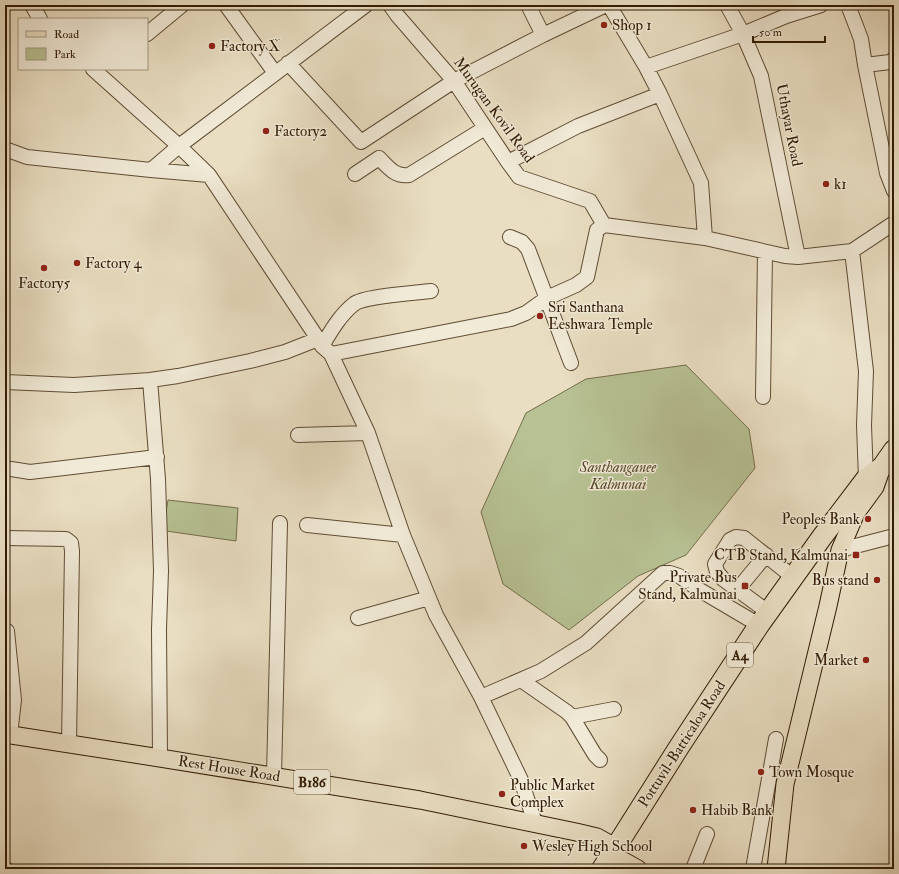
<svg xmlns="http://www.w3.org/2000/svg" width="899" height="874" font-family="'IM FELL Double Pica',serif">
<rect width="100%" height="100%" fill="#e9dec2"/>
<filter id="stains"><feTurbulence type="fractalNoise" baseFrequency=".005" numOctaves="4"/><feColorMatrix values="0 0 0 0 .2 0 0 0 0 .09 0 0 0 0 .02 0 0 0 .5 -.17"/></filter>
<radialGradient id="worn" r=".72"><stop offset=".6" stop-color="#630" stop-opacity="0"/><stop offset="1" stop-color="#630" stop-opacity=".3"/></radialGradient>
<path fill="#b7c193" stroke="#746e4c" d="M686 365 749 429 755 468 686 555 638 576 569 630 503 584 481 512 526 413 586 379Z
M168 500 238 508 236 541 166 531V512Z"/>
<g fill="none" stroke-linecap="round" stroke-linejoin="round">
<defs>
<path id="minor" d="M32 5 40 19
M226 5 275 73
M390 5 397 15 454 81 508 162 519 177 590 201 604 225
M528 5 543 35 606 5
M609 5 646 67 660 94 701 183 705 238
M727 5 743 34 761 76 798 257
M848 5 861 39 865 65 887 173 894 191
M147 34 182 5
M288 63 361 142 454 81 543 35
M865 65 890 62 894 59
M646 67 743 34 786 16 821 5
M93 69 179 146 366 5
M5 149 27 157 151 170 209 175 318 339
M508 162 578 126 660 94
M151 170 179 146 209 175
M355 174 379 158C388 167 395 177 409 175L485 128
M510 237 522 242 528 249 571 363
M852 251 894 223
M322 346C331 331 340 315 354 304 364 296 416 293 431 291
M331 354 511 319 526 313 547 298 576 285 587 277 597 230 604 225 705 238 785 256 798 257 852 251 866 371 864 425 866 479
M150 380 158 479 161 571 159 629 160 758
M5 382 74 385 150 380 178 376 250 361 285 352 318 339 322 346 331 354 368 433 403 535 436 615 481 697 521 780 535 823
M763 397 765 252
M298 435 368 433
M5 468 30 472 157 457
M307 525 403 535
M5 538 66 539 71 543 72 551 69 744
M840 550 894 536
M738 589 766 555
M768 612 723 579 717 572 715 564 730 540 736 537 744 538 793 577
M358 618 429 598
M7 631 14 700 10 735
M521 680 567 712 572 717 595 755 600 760
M481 697 541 671 586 643 663 573H670L679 576 698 589 759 625
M572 717 614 709
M274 776 280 523
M5 869H6
M693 869 707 834
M753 869 776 739"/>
<path id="major" d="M5 734 160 758 420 800 576 832 597 837 615 847
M611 854 638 869
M776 869 785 784 828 606 840 550 856 513 875 487 882 467"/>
<path id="highway" d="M602 869 679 747 759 625 822 537 866 479 882 467 894 450"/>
</defs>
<use href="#minor" stroke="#5f4c34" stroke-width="16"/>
<use href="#major" stroke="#311b04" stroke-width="19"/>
<use href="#highway" stroke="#311b04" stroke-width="22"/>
<use href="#minor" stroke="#f1ead7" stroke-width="14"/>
<use href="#major" stroke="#e9dec2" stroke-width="17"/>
<use href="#highway" stroke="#e9dec2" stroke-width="20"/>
</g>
<g fill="#8f2418" stroke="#f1ead7" stroke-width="1.5">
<circle cx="604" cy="25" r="4"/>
<circle cx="212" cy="46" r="4"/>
<circle cx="266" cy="131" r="4"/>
<circle cx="826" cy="184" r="4"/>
<circle cx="77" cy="263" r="4"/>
<circle cx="44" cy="268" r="4"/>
<circle cx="540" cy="316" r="4"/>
<circle cx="868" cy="519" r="4"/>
<rect x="852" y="551" width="8" height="8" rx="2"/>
<circle cx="877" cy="580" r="4"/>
<rect x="741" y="582" width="8" height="8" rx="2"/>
<circle cx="866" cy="660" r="4"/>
<circle cx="761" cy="772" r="4"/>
<circle cx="502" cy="794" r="4"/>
<circle cx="693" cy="810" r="4"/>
<circle cx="524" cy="846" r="4"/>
</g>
<g text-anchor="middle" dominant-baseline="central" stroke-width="3" stroke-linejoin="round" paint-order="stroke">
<g fill="#f1ead7" stroke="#6b5943" stroke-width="1">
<rect x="727" y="643" width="26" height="24" rx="3"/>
<rect x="294" y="770" width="36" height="24" rx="3"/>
</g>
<g font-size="14" font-weight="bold" fill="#311b04">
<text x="740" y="655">A4</text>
<text x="312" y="782">B186</text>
</g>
<g font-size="15" fill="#311b04" stroke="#f1ead7" text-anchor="start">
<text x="612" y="25">Shop 1</text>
<text x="220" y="46">Factory X</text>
<text x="274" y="131">Factory2</text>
<text x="834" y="184">k1</text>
<text x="85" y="263">Factory 4</text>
<text x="44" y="283" text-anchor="middle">Factory5</text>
<text x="548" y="307">Sri Santhana<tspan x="548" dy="17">Eeshwara Temple</tspan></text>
<text x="860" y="519" text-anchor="end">Peoples Bank</text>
<text x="848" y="555" text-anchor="end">CTB Stand, Kalmunai</text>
<text x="737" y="577" text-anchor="end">Private Bus<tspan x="737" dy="17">Stand, Kalmunai</tspan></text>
<text x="869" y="580" text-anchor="end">Bus stand</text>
<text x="858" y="660" text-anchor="end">Market</text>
<text x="769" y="772">Town Mosque</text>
<text x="510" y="785">Public Market<tspan x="510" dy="17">Complex</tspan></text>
<text x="701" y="810">Habib Bank</text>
<text x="532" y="846">Wesley High School</text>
</g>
<g font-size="15" fill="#311b04" stroke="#f1ead7">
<text transform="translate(494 110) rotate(54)">Murugan Kovil Road</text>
<text transform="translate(789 125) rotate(79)">Uthayar Road</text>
<text transform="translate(682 744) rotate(-57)">Pottuvil-Batticaloa Road</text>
<text transform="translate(229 769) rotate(9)">Rest House Road</text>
</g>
<g font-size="15" font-style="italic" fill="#594d2f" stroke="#f1ead7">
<text x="618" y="467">Santhanganee<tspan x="618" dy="17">Kalmunai</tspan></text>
</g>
</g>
<rect width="899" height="874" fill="none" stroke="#e9dec2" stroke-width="20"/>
<rect x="6" y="6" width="887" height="862" fill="none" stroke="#311b04" stroke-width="2"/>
<rect x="10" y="10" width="879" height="854" fill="none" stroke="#311b04"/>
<rect x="18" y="18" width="130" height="52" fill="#f1ead7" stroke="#a49783"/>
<rect x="26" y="31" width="20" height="6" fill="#e9dec2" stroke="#a49783"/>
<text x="54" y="38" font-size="12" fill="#311b04">Road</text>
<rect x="26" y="48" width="20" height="12" fill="#b7c193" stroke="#a49783"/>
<text x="54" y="58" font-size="12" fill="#311b04">Park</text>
<path d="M753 36v6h72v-6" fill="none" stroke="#311b04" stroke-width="2"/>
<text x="759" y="36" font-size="12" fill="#311b04" stroke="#f1ead7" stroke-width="3" paint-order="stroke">50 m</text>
<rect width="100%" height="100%" filter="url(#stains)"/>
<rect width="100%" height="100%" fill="url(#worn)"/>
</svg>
